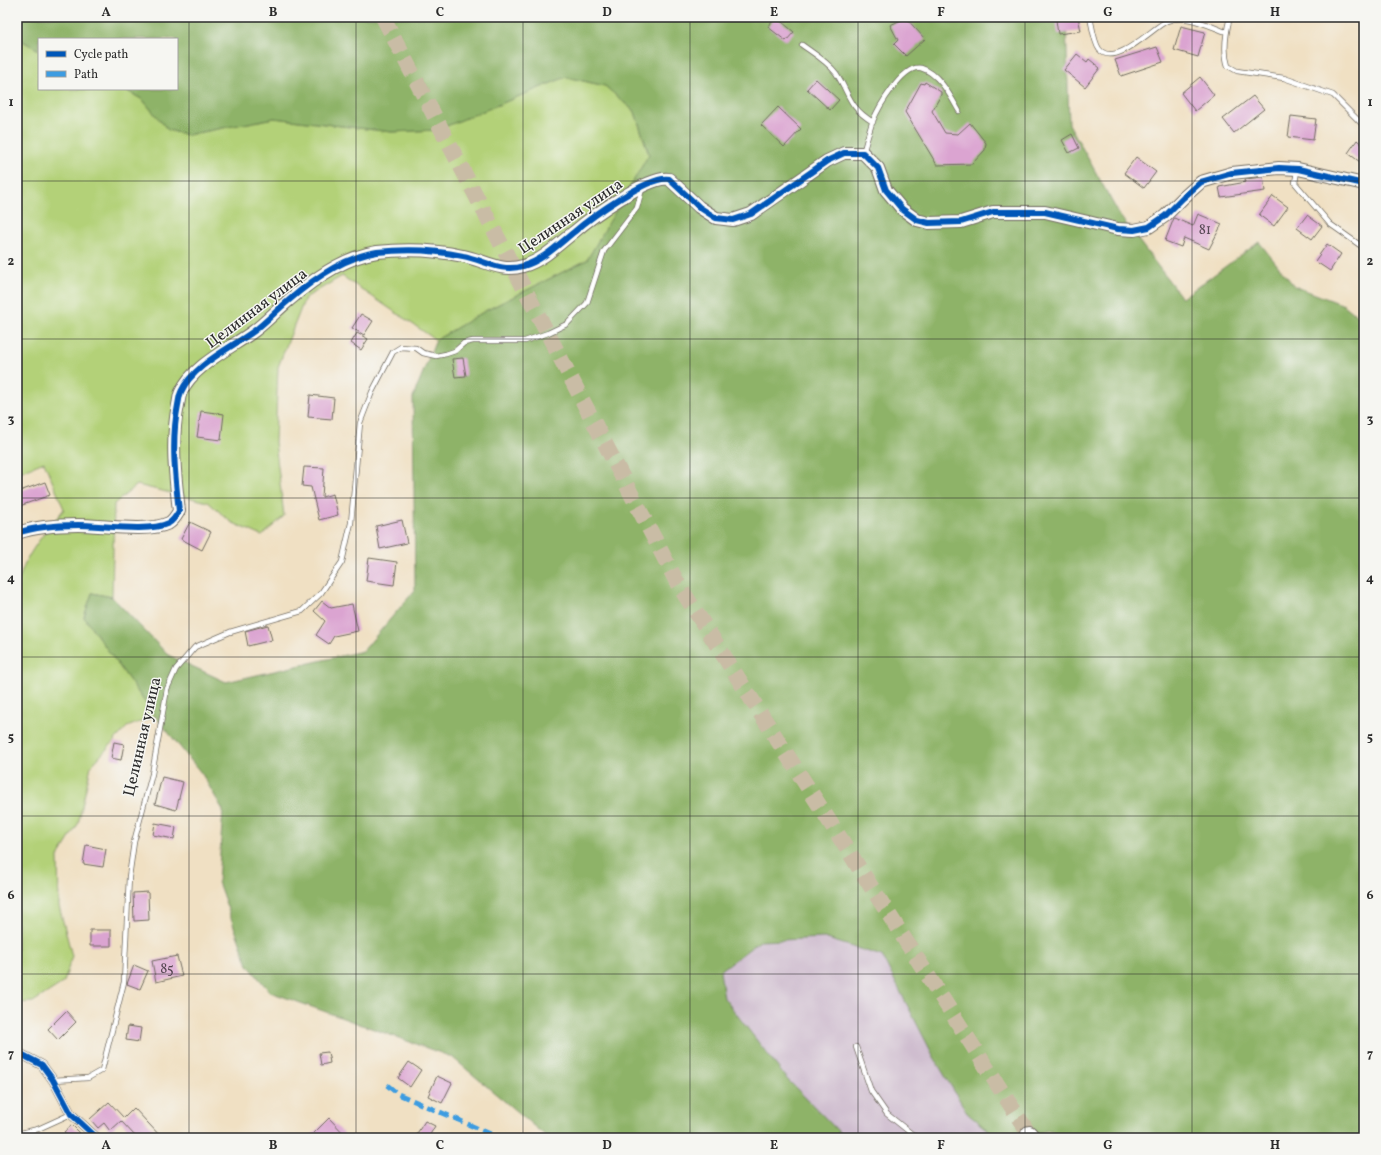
<svg xmlns="http://www.w3.org/2000/svg" width="1381" height="1155" font-family="Vollkorn,serif">
<rect width="100%" height="100%" fill="#f6f6f2"/>
<filter id="ink" filterUnits="userSpaceOnUse"><feTurbulence type="fractalNoise" baseFrequency=".025" numOctaves="2"/><feDisplacementMap in="SourceGraphic" scale="8" xChannelSelector="R" yChannelSelector="G"/><feConvolveMatrix kernelMatrix="1 2 1 2 8 2 1 2 1" color-interpolation-filters="sRGB"/></filter>
<filter id="wash" filterUnits="userSpaceOnUse"><feTurbulence type="fractalNoise" baseFrequency=".012" numOctaves="4" result="noise"/><feDisplacementMap in="SourceGraphic" scale="16" xChannelSelector="R" yChannelSelector="G"/><feGaussianBlur stdDeviation="0.9" result="paint"/><feColorMatrix in="noise" values="0 0 0 0 0 0 0 0 0 0 0 0 0 0 0 0 0 1.4 0 .05"/><feComposite in="paint" operator="in"/></filter>
<g filter="url(#wash)">
<rect width="100%" height="100%" fill="#f0e0c3"/>
<path fill="#cfbdcf" d="M824 938 882 956 936 1061 968 1114 997 1138H845L786 1078 724 998 720 971 760 941Z"/>
<path fill="#b3d178" stroke="#6f7e52" d="M17 38 39 50V89H124L143 100 168 130 187 135 274 118 392 132 437 130 566 77 605 86 635 112 649 155 587 260 485 311 436 340 342 276 305 298 278 367 275 442 284 516 262 536 231 522 208 502 137 485 114 504 112 597 92 593 84 617 155 716 127 727 91 766 78 824 58 857 59 906 72 956 64 982 33 1002 17 1003V591C21 558 44 534 64 509L44 462 17 473Z"/>
<path fill="#8eb368" stroke="#5c6f4a" d="M17 17H1066L1069 124 1120 216 1182 298 1259 242 1294 286 1344 305 1364 321V1138H1058L1051 1130 1013 1138H997L968 1114 936 1061 882 956 824 938 760 941 720 971 724 998 786 1078 845 1138H548L452 1057 270 992 248 965 218 882 223 810 202 774 155 716 84 617 92 593 112 597 168 655 226 682 363 651 415 590 413 397 436 340 485 311 587 260 649 154 635 112 605 86 566 77 437 130 392 132 274 118 187 135 168 130 143 100 124 89H177V39H39V50L17 38Z"/>
<g id="blocks">
<path fill="#dba4d1" d="M776 17 794 32 786 41 768 27Z
M1078 17 1081 31 1058 34 1056 20Z
M906 18 925 39 906 56 894 44 898 40 890 25Z
M1181 26 1205 32 1198 57 1174 50Z
M1157 47 1163 62 1121 76 1115 60Z
M1077 54 1087 62 1089 59 1100 68 1085 87 1064 70Z
M1200 77 1214 95 1195 111 1181 93Z
M816 79 839 100 830 110 807 89Z
M925 82 941 92V95L932 111 945 133 958 134 970 123 986 143 985 150 972 164 937 165 905 112 921 83 924 84Z
M1253 96 1264 109 1234 133 1223 119Z
M778 107 801 129 784 147 761 125Z
M1291 116 1316 119 1313 140 1288 137Z
M1072 134 1079 148 1069 153 1062 140Z
M1357 140 1364 146V165L1348 153Z
M1136 157 1156 172 1144 188 1124 173Z
M1263 177 1265 191 1221 197 1219 187 1246 182 1245 179Z
M1273 196 1288 207 1274 226 1259 215Z
M1198 214 1222 224 1209 249 1184 238 1181 247 1165 241 1174 218 1193 226Z
M1307 215 1322 226 1312 239 1297 228Z
M1327 244 1341 254 1330 271 1315 261Z
M361 314 373 321 364 335 352 328Z
M357 333 368 339 361 350 351 343Z
M463 358 466 376 455 377 452 359Z
M310 395 334 398 332 419 308 417Z
M201 411 224 414 221 440 197 437Z
M304 467 324 468 322 497 333 494 338 515 319 520 311 487 302 486Z
M45 482 50 495 17 507V492Z
M402 520 407 543 380 549 376 526Z
M190 522 211 532 202 550 181 539Z
M369 558 397 562 394 585 366 581Z
M322 601 331 608 352 604 358 631 334 636 329 644 316 635 325 621 314 611Z
M268 625 272 640 248 646 245 631Z
M114 742 124 744 121 760 111 758Z
M162 777 183 782 176 810 155 804Z
M155 823 176 827 174 839 153 835Z
M86 845 106 849 103 867 83 864Z
M148 892 149 920 134 921 133 893Z
M90 930H111V946H90Z
M177 956 182 976 156 982 152 961Z
M134 965 148 971 140 989 127 984Z
M66 1011 76 1022 58 1040 48 1029Z
M128 1026 141 1028 139 1042 126 1040Z
M328 1052 330 1063 321 1065 319 1053Z
M409 1062 421 1070 410 1087 398 1078Z
M437 1076 452 1083 442 1103 428 1096Z
M109 1102 124 1118 134 1108 162 1138H137L121 1121 110 1131 104 1123 98 1128 90 1119Z
M329 1118 348 1138H309Z
M425 1121 435 1126 428 1138H422L416 1135Z
M72 1125 80 1133 75 1138H70L64 1132Z"/>
</g>
</g>
<g filter="url(#ink)">
<use href="#blocks" fill-opacity="0" stroke="#706a60" stroke-width="1"/>
<g fill="none" stroke-linecap="round" stroke-linejoin="round">
<path stroke="#c9bca5" stroke-width="16" stroke-dasharray="16 8" stroke-linecap="butt" d="M383 17 678 584 1029 1134"/>
<defs>
<path id="service" d="M1090 17C1092 26 1094 42 1099 49 1115 69 1153 27 1167 21 1186 13 1209 26 1226 32
M1230 17C1226 32 1223 51 1228 66L1237 71 1284 78 1333 95 1364 126
M802 45C813 53 827 61 836 73 850 94 848 107 873 122
M863 153C866 143 869 132 872 123 878 108 903 64 921 68 939 73 951 97 959 111
M1297 171 1295 183 1330 224 1364 248
M856 1047 871 1091 887 1114 917 1138
M53 1080 88 1078 102 1070 124 982 129 877 134 842 152 774 167 689 176 669 195 647 230 632 302 611 321 593 342 562 351 523 360 423 372 392 393 352 401 347 416 348 423 353 436 356 446 354 455 351 464 343 473 341H525L548 333 567 324 587 303 604 251 637 208 642 189
M17 1134 38 1129 71 1114"/>
<path id="minor" d="M17 1052 42 1065 53 1080 71 1114 97 1138"/>
<path id="tertiary" d="M17 533C35 527 58 525 78 525 102 525 148 533 169 523 174 520 176 516 179 511 175 476 171 440 178 405 179 401 179 396 181 392 193 365 231 348 254 331 266 322 276 311 288 301 312 280 344 257 377 252 404 249 436 250 463 256 484 260 501 273 523 266 542 261 559 244 574 232 590 218 649 175 669 179L699 207 716 218 733 220 751 214 827 161 844 153H863L878 168 886 190 902 209 917 220 929 223 961 222 993 212H1045L1118 229 1134 230 1149 227 1165 216 1183 198 1201 182 1232 173 1279 168 1298 169 1364 184"/>
<path id="trunk" d="M1029 1134 1032 1138"/>
</defs>
<use href="#service" stroke="#706a60" stroke-width="6"/>
<use href="#minor" stroke="#706a60" stroke-width="10"/>
<use href="#tertiary" stroke="#706a60" stroke-width="14"/>
<use href="#trunk" stroke="#706a60" stroke-width="18"/>
<use href="#service" stroke="#fff" stroke-width="4.5"/>
<use href="#minor" stroke="#fff" stroke-width="9"/>
<use href="#tertiary" stroke="#fff" stroke-width="12"/>
<use href="#trunk" stroke="#fff" stroke-width="16"/>
<path stroke="#3d9ce1" stroke-width="5" stroke-dasharray="10 5" stroke-linecap="butt" d="M387 1085 398 1094 500 1138"/>
<defs>
<path id="cycleway" d="M17 533C35 527 58 525 78 525 102 525 148 533 169 523 174 520 176 516 179 511 175 476 171 440 178 405 179 401 179 396 181 392 193 365 231 348 254 331 266 322 276 311 288 301 312 280 344 257 377 252 404 249 436 250 463 256 484 260 501 273 523 266 542 261 559 244 574 232 590 218 649 175 669 179L699 207 716 218 733 220 751 214 827 161 844 153H863L878 168 886 190 902 209 917 220 929 223 961 222 993 212H1045L1118 229 1134 230 1149 227 1165 216 1183 198 1201 182 1232 173 1279 168 1298 169 1364 184
M17 1052 42 1065 53 1080 71 1114 97 1138"/>
</defs>
<use href="#cycleway" stroke="#f6f6f2" stroke-width="8"/>
<use href="#cycleway" stroke="#0057b8" stroke-width="6"/>
</g>
</g>
<path fill="none" stroke="#2b2b2b" stroke-width="1" stroke-opacity="0.55" d="M189 17V1138M356 17V1138M523 17V1138M690 17V1138M858 17V1138M1025 17V1138M1192 17V1138M17 181H1364M17 339H1364M17 498H1364M17 657H1364M17 816H1364M17 974H1364"/>
<g text-anchor="middle" dominant-baseline="central" stroke-width="3" stroke-linejoin="round" paint-order="stroke">
<g font-size="14" fill="#574954">
<text x="1205" y="230">81</text>
<text x="167" y="969">85</text>
</g>
<g font-size="16" fill="#2b2b2b" stroke="#f6f6f2">
<text transform="translate(571 217) rotate(-34)">Целинная улица</text>
<text transform="translate(257 309) rotate(-37)">Целинная улица</text>
<text transform="translate(143 737) rotate(-77)">Целинная улица</text>
</g>
</g>
<rect width="1381" height="1155" fill="none" stroke="#f6f6f2" stroke-width="44"/>
<rect x="38" y="38" width="140" height="52" fill="#f6f6f2" stroke="#a5a5a2"/>
<rect x="46" y="51" width="20" height="6" fill="#0057b8" stroke="#a5a5a2"/>
<text x="74" y="58" font-size="12" fill="#2b2b2b">Cycle path</text>
<rect x="46" y="71" width="20" height="6" fill="#3d9ce1" stroke="#a5a5a2"/>
<text x="74" y="78" font-size="12" fill="#2b2b2b">Path</text>
<rect x="22" y="22" width="1337" height="1111" fill="none" stroke="#2b2b2b" stroke-width="1.5"/>
<g font-size="13" text-anchor="middle" font-weight="bold" fill="#2b2b2b">
<text x="106" y="16">A</text>
<text x="273" y="16">B</text>
<text x="440" y="16">C</text>
<text x="607" y="16">D</text>
<text x="774" y="16">E</text>
<text x="941" y="16">F</text>
<text x="1108" y="16">G</text>
<text x="1275" y="16">H</text>
<text x="11" y="106">1</text>
<text x="1370" y="106">1</text>
<text x="11" y="265">2</text>
<text x="1370" y="265">2</text>
<text x="11" y="423">3</text>
<text x="1370" y="423">3</text>
<text x="11" y="582">4</text>
<text x="1370" y="582">4</text>
<text x="11" y="741">5</text>
<text x="1370" y="741">5</text>
<text x="11" y="899">6</text>
<text x="1370" y="899">6</text>
<text x="11" y="1058">7</text>
<text x="1370" y="1058">7</text>
<text x="106" y="1149">A</text>
<text x="273" y="1149">B</text>
<text x="440" y="1149">C</text>
<text x="607" y="1149">D</text>
<text x="774" y="1149">E</text>
<text x="941" y="1149">F</text>
<text x="1108" y="1149">G</text>
<text x="1275" y="1149">H</text>
</g>
</svg>
